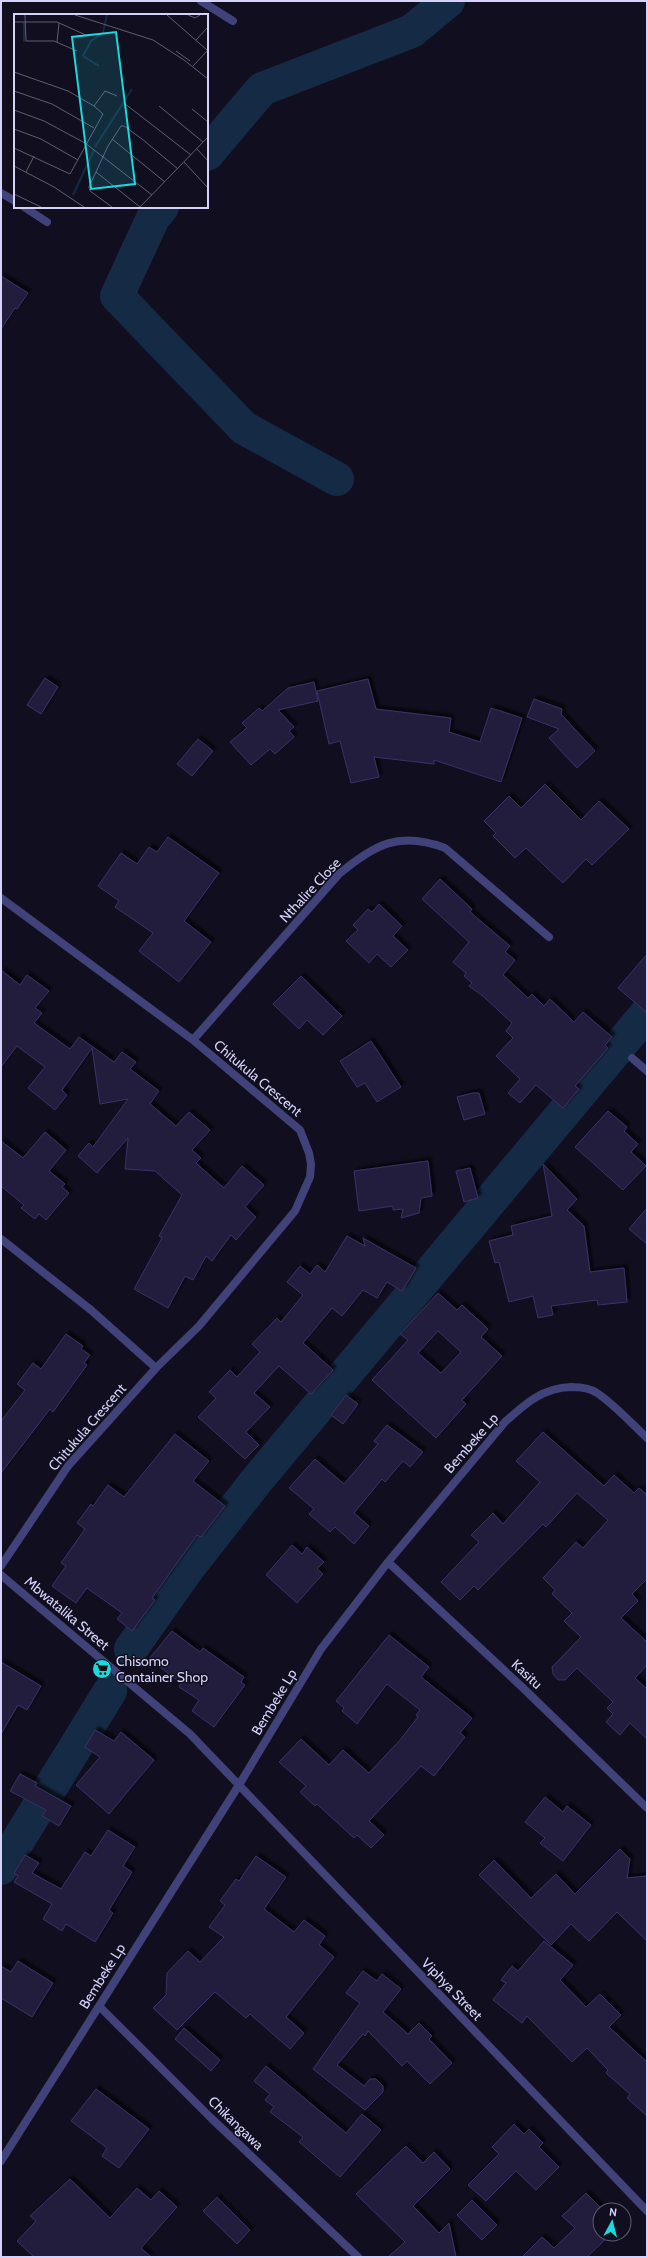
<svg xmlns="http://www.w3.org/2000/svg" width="648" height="2258" font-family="Cabin,sans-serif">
<defs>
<filter id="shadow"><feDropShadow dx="3.5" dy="-3.5" stdDeviation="1" flood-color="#0009"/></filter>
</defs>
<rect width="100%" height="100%" fill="#110f1f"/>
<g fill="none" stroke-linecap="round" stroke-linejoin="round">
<path stroke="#152a44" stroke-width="34" d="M207 154 262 89 412 31 448 1
M162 207 153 218 117 296 244 428 337 479
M131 1649 188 1568 257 1480 647 1013
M1 1868 110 1691"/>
</g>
<path fill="#221e3e" stroke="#393268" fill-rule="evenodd" filter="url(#shadow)" d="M1 276 28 293 17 309 15 308 1 329Z
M45 678 58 687 41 714 27 705Z
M368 679 376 709 451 718 449 732 480 742 491 708 522 718 501 782 434 760V764L374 757 379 777 351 783 340 741 329 744 317 691Z
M314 682 318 701 278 710 294 727 289 731 294 737 275 754 270 749 251 765 230 742 247 728 242 723 259 708 262 711 288 688Z
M534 699 562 709 561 714 595 751 577 768 549 738 559 729 527 717Z
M198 739 213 751 192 776 177 764Z
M545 784 581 820 599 801 629 829 592 865 586 859 563 883 526 848 515 858 493 836 496 833 484 821 509 796 521 808Z
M168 837 219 873 184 921 211 942 179 982 139 951 153 933 115 907 119 901 98 886 121 853 137 864 149 847 157 852Z
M440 879 472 909 470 912 510 946 505 952 515 960 503 975 528 998 532 994 544 1006 550 999 574 1022 583 1012 612 1037 605 1045 608 1048 575 1086 579 1089 563 1108 536 1085 520 1103 508 1093 520 1079 496 1056 513 1038 506 1031 512 1023 484 997 469 986 472 983 464 976 466 973 453 962 469 942 422 899Z
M379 904 402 926 393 936 408 950 391 967 377 954 369 963 346 941 358 930 353 925 368 909 372 912Z
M647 954V1013L618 988Z
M1 970 20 985 27 975 49 991 35 1008 42 1013 34 1023 70 1049 79 1037 114 1062 122 1052 136 1062 130 1069 159 1091 150 1104 176 1126 189 1112 210 1130 192 1150 201 1158 196 1163 224 1188 242 1166 264 1185 245 1207 256 1217 236 1240 231 1235 212 1261 206 1256 193 1280 185 1276 168 1308 134 1289 162 1238 159 1236 182 1195 155 1171 125 1169 128 1138 97 1173 78 1156 89 1143 93 1147 128 1099 100 1104 92 1048 62 1090 67 1095 55 1110 28 1088 45 1067 17 1046 1 1067Z
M301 976 342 1016 323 1035 307 1020 299 1029 273 1004Z
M371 1041 401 1087 377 1102 365 1083 357 1087 340 1061Z
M473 1093H479L485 1114 464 1120 457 1097Z
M608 1111 627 1127 624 1131 638 1144 631 1152 646 1166 623 1190 575 1147Z
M45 1132 66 1150 49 1171 65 1184 62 1187 69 1193 46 1220 39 1214 35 1219 21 1208 24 1205 1 1186V1141L23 1158Z
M428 1161 432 1196 421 1198 419 1213 401 1218 403 1209 393 1210V1206L359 1211 354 1171Z
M543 1164 577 1199 567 1210 584 1226 590 1272 624 1268 627 1302 598 1305 597 1300 551 1306 553 1315 538 1318 533 1296 509 1302 499 1262 495 1263 489 1241 513 1235 511 1226 552 1216Z
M470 1168 478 1198 464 1202 456 1171Z
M647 1208V1244L629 1229Z
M347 1236 365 1246 363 1238 416 1268 402 1291 387 1282 377 1298 363 1290 342 1316 332 1308 303 1343 333 1370 311 1394 279 1366 254 1393 270 1407 246 1432 259 1445 245 1459 198 1417 216 1398 209 1392 230 1370 237 1377 260 1352 252 1344 277 1318 281 1322 303 1295 287 1282 300 1266 310 1274 317 1265 325 1272Z
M438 1293 457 1310 462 1305 488 1329 481 1337 502 1356 462 1400 466 1404 436 1438 372 1380 408 1340 400 1334ZM438 1331 461 1352 441 1373 418 1353Z
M66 1334 83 1346 81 1349 90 1355 84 1363 87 1365 53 1412 50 1409 1 1473V1421L25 1390 17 1384 33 1363 41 1369Z
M346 1395 358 1404 343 1424 331 1415Z
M387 1425 423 1452 410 1467 403 1461 385 1482 382 1479 354 1513 369 1526 354 1544 335 1527 330 1532 309 1514 314 1509 289 1488 315 1459 344 1484 378 1444 374 1441Z
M543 1432 604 1486 614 1475 634 1493 639 1488 647 1495V1579L632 1594 638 1601 621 1618 647 1642V1665L635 1678 647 1689V1739L630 1723 620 1735 606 1722 613 1714 607 1708 613 1702 577 1668 565 1680H558L553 1674 552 1667 581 1637 564 1621 572 1613 552 1594 555 1590 543 1578 576 1542 583 1548 608 1520 577 1493 546 1527 543 1524 478 1590 474 1586 460 1600 441 1582 479 1542 471 1535 493 1513 503 1524 540 1482 516 1461Z
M175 1434 209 1461 193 1481 225 1506 201 1537 197 1535 152 1598 155 1600 132 1631 117 1619 122 1613 87 1588 76 1603 52 1586 66 1566 61 1563 85 1529 77 1523 91 1504 93 1506 108 1485 124 1497Z
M292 1545 302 1554 307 1547 324 1562 317 1569 323 1574 297 1603 266 1575Z
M172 1631 200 1652 203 1648 244 1677 241 1682 245 1685 214 1727 192 1711 199 1700 179 1687 181 1683 149 1659Z
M389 1635 429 1667 421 1677 472 1718 460 1733 465 1737 434 1776 421 1766 369 1821 384 1835 371 1848 357 1835 354 1838 317 1804 315 1806 300 1792 306 1786 279 1762 301 1739 329 1765 343 1750 369 1773 400 1740 418 1717 416 1715 420 1710 387 1684 357 1724 342 1711 344 1708 336 1701Z
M1 1662 41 1686 27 1710 18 1705 1 1734Z
M95 1730 114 1741 121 1732 154 1760 109 1814 76 1785 100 1757 85 1747Z
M20 1774 37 1783 35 1786 71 1806 59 1826 42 1816 46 1810 10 1791Z
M545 1797 563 1812 567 1806 591 1825 563 1861 540 1843 545 1838 525 1822Z
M108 1830 135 1847 123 1866 132 1872 109 1910 113 1913 95 1942 66 1924 62 1931 43 1919 52 1904 14 1882 18 1876 14 1873 25 1855 39 1863 32 1873 61 1889 85 1852 91 1856Z
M620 1849 630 1859 627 1878 647 1876V1941L617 1912 589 1941 571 1924 551 1945 479 1875 494 1860 531 1898 556 1874 575 1894Z
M256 1856 286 1877 264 1909 294 1932 304 1920 325 1936 319 1945 334 1957 286 2017 304 2033 290 2049 250 2014 246 2018 215 1992 177 2030 153 2008 166 1995 167 1973 188 1951 200 1962 224 1937 209 1927 225 1905 220 1901 236 1879 239 1881Z
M544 1941 573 1965 560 1980 586 2007 600 1994 621 2015 609 2027 647 2062V2116L627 2098 630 2094 606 2073 608 2070 587 2048 572 2062 527 2016 522 2023 493 2000 506 1983 501 1980 512 1966 518 1971Z
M18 1961 53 1983 32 2017 1 1998V1966L11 1972Z
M363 1971 377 1981 382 1974 401 1989 383 2012 408 2034 419 2023 432 2036 429 2039 452 2063 430 2084 407 2061 402 2066 368 2031 365 2036 363 2034 337 2065 364 2086 370 2079H376L383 2086V2092L365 2110 313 2069 360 2003 346 1993Z
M184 2028 220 2060 211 2071 175 2039Z
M266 2066 346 2133 362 2114 381 2130 340 2177 299 2142 303 2137 270 2112 274 2107 265 2100 270 2094 254 2081Z
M96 2089 149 2129 119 2168 102 2156 107 2148 71 2121Z
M514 2124 524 2134 529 2129 543 2143 539 2147 559 2167 536 2190 516 2171 486 2201 468 2185 499 2154 492 2147Z
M406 2146 423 2163 434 2152 450 2169 413 2206 439 2233 449 2223 456 2257H388L405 2242 356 2194Z
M70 2179 110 2218 137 2188 151 2200 159 2191 177 2207 141 2248 151 2257H34L17 2241 36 2221 30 2216Z
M586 2193 603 2210H600V2234H611L587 2257H522L542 2237 554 2248 575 2228 562 2216Z
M217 2197 250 2230 237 2244 203 2211Z
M472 2200 497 2225 482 2240 457 2215Z"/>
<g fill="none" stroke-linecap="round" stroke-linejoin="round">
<path stroke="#404279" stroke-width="8" d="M201 1 233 21
M1 193 15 201
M24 207 47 222
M1 898 193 1040 300 1130 309 1153 311 1164 310 1177 295 1211 199 1326 156 1368 68 1466 1 1566
M193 1040 339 874C375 844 399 831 445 848L549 937
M632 1058 647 1071
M1 1239 91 1310 156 1368
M388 1562 522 1687 647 1808
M1 1575 190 1734 647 2211
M99 2006 211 2118 358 2257
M1 2161 239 1785 321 1649 388 1562 505 1422C525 1404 542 1388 571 1387 579 1387 590 1388 597 1393 615 1405 631 1423 647 1438"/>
</g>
<defs>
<symbol id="supermarket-disc" viewBox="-11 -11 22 22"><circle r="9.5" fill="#1adadf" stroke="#110f1f"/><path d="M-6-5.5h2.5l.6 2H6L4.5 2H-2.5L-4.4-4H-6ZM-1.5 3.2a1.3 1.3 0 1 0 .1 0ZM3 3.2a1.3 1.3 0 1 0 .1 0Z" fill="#111"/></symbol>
</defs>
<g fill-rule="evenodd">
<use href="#supermarket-disc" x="91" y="1658" width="22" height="22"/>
</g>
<g text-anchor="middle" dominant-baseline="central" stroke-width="3" stroke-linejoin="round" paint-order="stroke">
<g font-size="14" fill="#d5d3fa" stroke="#110f1f">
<text transform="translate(310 890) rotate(-47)">Nthalire Close</text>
<text transform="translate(258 1078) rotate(40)">Chitukula Crescent</text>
<text transform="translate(87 1427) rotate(-49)">Chitukula Crescent</text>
<text transform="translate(471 1443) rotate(-49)">Bembeke Lp</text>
<text transform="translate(67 1613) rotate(40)">Mbwatalika Street</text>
<text transform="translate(527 1674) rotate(43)">Kasitu</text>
<text transform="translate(274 1702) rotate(-59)">Bembeke Lp</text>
<text transform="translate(102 1976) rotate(-58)">Bembeke Lp</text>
<text transform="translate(452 1989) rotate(46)">Viphya Street</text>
<text transform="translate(236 2123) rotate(44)">Chikangawa</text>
</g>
<g font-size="14" fill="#d5d3fa" stroke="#110f1f" text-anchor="start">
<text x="116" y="1661">Chisomo<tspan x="116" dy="16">Container Shop</tspan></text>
</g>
</g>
<g transform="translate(14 14)">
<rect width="194" height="194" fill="#110f1f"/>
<path fill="none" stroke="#152a44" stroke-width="2" d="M10 28V9M85 52 69 42 77 27 89 19 93 1M81 133 118 75M59 181 80 136"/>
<path fill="none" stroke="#5f5d77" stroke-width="1" d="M11 1 12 27M61 1 139 26 170 46 194 65M153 1 193 36M174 1 181 4 186 1M0 8H43L74 22M182 26 194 13M12 27H40L63 37M43 28 45 9M162 37 176 47M179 52 194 36M0 58 54 77 80 92 89 100 56 160 0 134M0 77 38 90 80 114M110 89 177 141M80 92 91 77 103 82M145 92 189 128M178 95 194 108M0 96 30 107 71 129 138 181M0 115 27 125 64 146M98 125 151 168M183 135 194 147M170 148 194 174M0 152 40 173 70 193M12 158 20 142M82 158 126 193M0 180 27 193M98 193 76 177 75 173 94 132 107 112H110L128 125 164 155M126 193 194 123"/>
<path fill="#1adadf" fill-opacity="0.15" stroke="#1adadf" stroke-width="2" d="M102 18 121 170 77 175 58 23Z"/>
<rect width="194" height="194" fill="none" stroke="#d5d3fa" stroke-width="2"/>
</g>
<rect width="648" height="2258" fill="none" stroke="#d5d3fa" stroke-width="4"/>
<g transform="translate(612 2222) rotate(7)"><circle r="19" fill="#110f1f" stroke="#5f5d77"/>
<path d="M0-3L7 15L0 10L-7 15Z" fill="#1adadf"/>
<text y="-6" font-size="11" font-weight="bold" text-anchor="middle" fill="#d5d3fa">N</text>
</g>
</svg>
